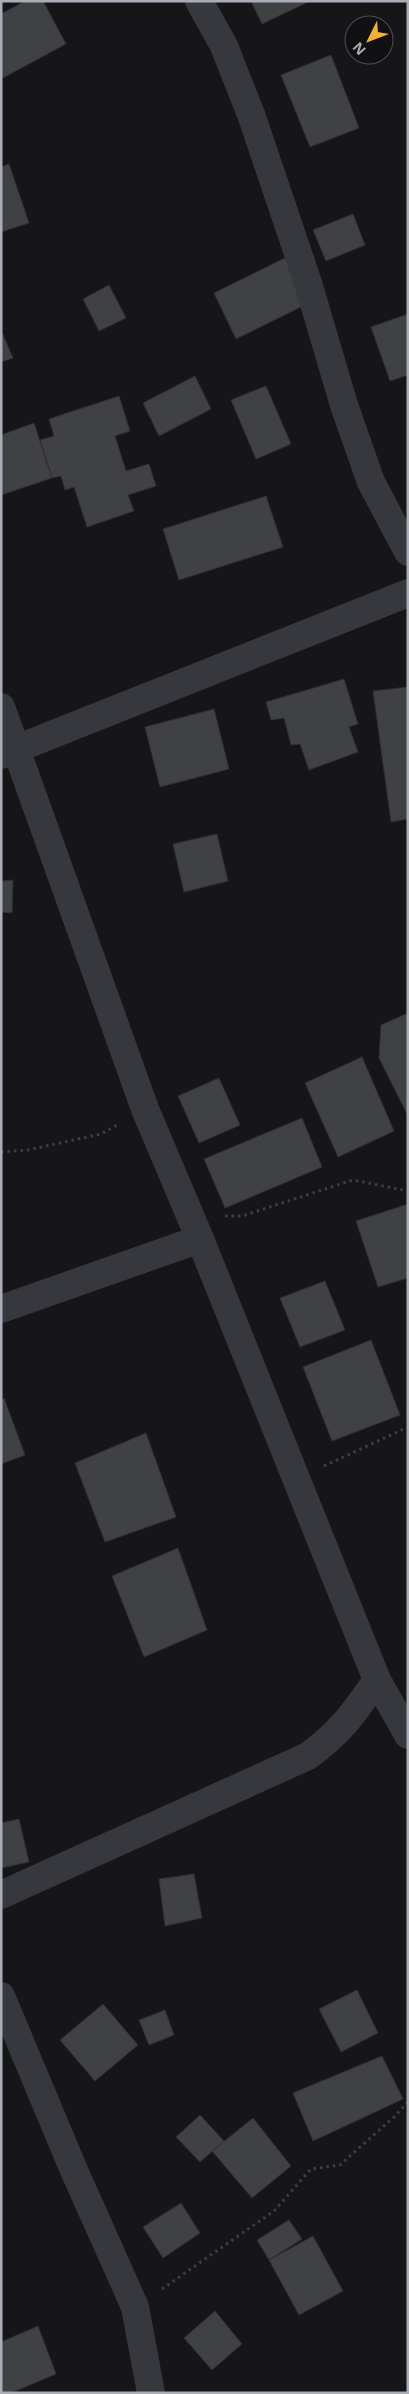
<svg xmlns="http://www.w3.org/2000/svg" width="409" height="2394" font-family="'Noto Sans',sans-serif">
<rect width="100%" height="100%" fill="#161618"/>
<path fill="#404145" stroke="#303034" d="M25 1H43L66 44 1 79V14Z
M251 1H310L262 24Z
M331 55 359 128 310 147 281 75Z
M9 164 29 223 1 232V167Z
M353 214 365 245 326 261 313 230Z
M287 257 309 303 236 339 214 293Z
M109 285 126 318 99 331 83 299Z
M408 314V375L390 381 371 327Z
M1 330 13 358 1 362Z
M195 376 211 409 159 436 143 403Z
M266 386 291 444 256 459 231 400Z
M119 396 130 431 115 436 126 471 149 464 156 486 128 495 134 511 87 527 74 487 65 490 61 476 52 478 40 440 54 436 49 419Z
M34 423 52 478 1 495V435Z
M266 496 283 547 179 580 163 529Z
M344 679 358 724 349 727 358 752 309 770 300 744 291 745 284 718 271 720 266 702Z
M408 687V819L391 822 373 691Z
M214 709 229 769 160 787 145 727Z
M217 834 228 881 184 892 173 844Z
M13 880 12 913 1 912V881Z
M408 1013V1116L379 1058 381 1025Z
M362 1057 394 1131 338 1157 305 1083Z
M219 1078 240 1125 199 1143 178 1096Z
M302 1118 322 1167 225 1208 204 1159Z
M408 1204V1278L378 1287 356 1221Z
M325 1281 345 1330 300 1347 280 1298Z
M371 1340 400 1415 332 1441 303 1367Z
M4 1398 25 1455 1 1464V1400Z
M146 1433 176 1517 105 1542 75 1463Z
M178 1548 207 1630 144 1657 112 1576Z
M19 1819 29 1862 1 1868V1823Z
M194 1874 202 1918 165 1926 159 1879Z
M357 1990 378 2033 341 2052 319 2009Z
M103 2004 138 2045 95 2081 60 2040Z
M165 2010 174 2035 149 2045 139 2020Z
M382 2056 403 2099 313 2141 293 2093Z
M200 2115 224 2141 200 2162 176 2137Z
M253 2118 291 2166 252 2198 212 2151Z
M181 2203 200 2233 163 2258 143 2227Z
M289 2220 302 2239 269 2260 257 2240Z
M313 2236 343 2291 299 2315 269 2260Z
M215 2311 242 2344 212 2370 184 2338Z
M38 2326 56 2374 11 2393H1V2342Z"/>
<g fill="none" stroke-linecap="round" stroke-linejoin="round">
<path stroke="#3d3f44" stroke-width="3" stroke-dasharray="2.5 4" stroke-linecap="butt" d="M1 1152 28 1150 101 1134 119 1124
M225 1216H242L353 1180 408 1191
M324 1466 408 1427
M162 2289 274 2211 311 2169 340 2165 394 2117 408 2102"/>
<path stroke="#37383d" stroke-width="28" d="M199 1 224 46 252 117 308 283 344 405 371 482 408 552
M1 707 145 1109 200 1239 377 1680C353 1714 342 1731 308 1756L1 1895
M1 755 408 593
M1 1309 200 1239
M377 1680 408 1735
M1 1996 73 2168 135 2307 151 2393"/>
</g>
<rect width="409" height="2394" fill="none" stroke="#a8adb8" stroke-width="5"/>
<g transform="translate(369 40) rotate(228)"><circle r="24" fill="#111113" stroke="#4d4f55"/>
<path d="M0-4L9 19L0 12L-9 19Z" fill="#f2b134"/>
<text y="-8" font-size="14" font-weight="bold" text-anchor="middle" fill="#a8adb8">N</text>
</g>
</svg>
